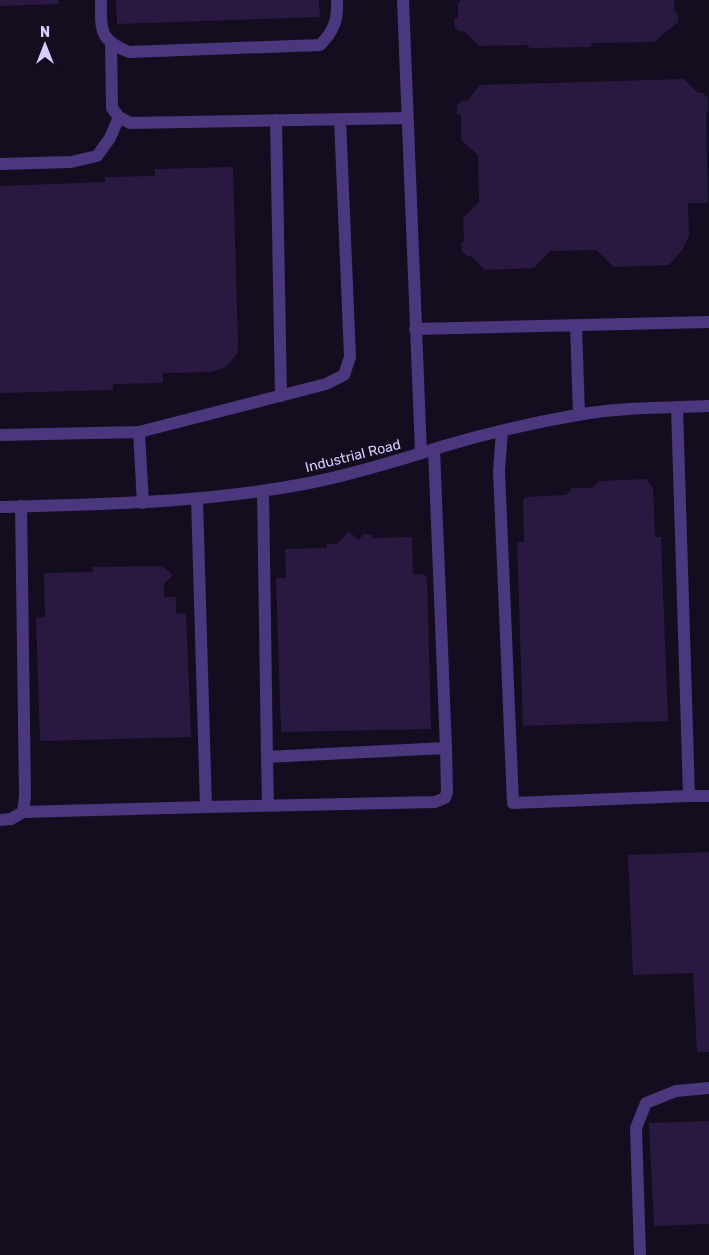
<svg xmlns="http://www.w3.org/2000/svg" width="709" height="1255" font-family="Rubik,sans-serif">
<rect width="100%" height="100%" fill="#140c1f"/>
<path fill="#291940" d="M0 0H58L59 4 0 6Z
M116 0H319L320 17 117 24Z
M461 0H674L675 12 678 14V22L654 42 592 43 590 47 530 48 527 45 479 46 464 31H459L455 28 454 19 458 17V3Z
M684 79 698 93H703L708 98V112L706 114 708 203H688L689 235 683 249 669 265 614 267 596 250 550 251 534 268 485 270 471 256H467L462 252 461 243 464 241 463 218 479 202 478 155 461 140V115L457 114V106L462 100 467 101 480 85Z
M233 167 238 345 237 354 226 367 212 372 163 373V383L113 384V390L0 393V186L105 182V177L155 176V169Z
M646 479 653 488 655 537H661L668 721 523 726 517 542H524L523 500 525 497 566 495 572 488H592L599 481Z
M349 531 358 540 364 534 372 535V538L412 537 413 574H423L427 578 431 729 281 732 276 578H286L285 549 327 548V544H337Z
M162 566 173 575 164 584V597H176V613L186 614 191 737 40 741 36 618 45 617 44 573 93 572 92 567Z
M709 852V1052H697L693 973 633 975 628 855Z
M709 1121V1224L654 1226 649 1123Z"/>
<g fill="none" stroke-linecap="round" stroke-linejoin="round">
<path stroke="#4a377e" stroke-width="12" d="M101 0C101 31 99 40 129 52L320 45C334 31 338 20 337 0
M403 0 421 453
M111 44 112 108 119 117 130 123 407 118
M276 120 281 396
M0 164 71 162 97 156 110 138 119 117
M576 325 579 415
M415 329 709 322
M502 431 499 471 513 803 689 796 677 407
M139 432 143 503
M0 435 139 432 326 384 344 375 350 357 340 119
M263 491 267 757 446 748 434 449
M267 757 268 806
M689 796H709
M206 807 435 802 445 798 447 792 446 748
M23 812 206 807 197 499
M0 820 11 819 23 812 25 796 21 506
M640 1255 636 1128 646 1103 676 1091 709 1088"/>
<path stroke="#4a377e" stroke-width="12" d="M0 507C104 504 207 503 309 483 355 474 400 460 444 446 488 433 532 423 577 415 620 407 665 408 709 406"/>
</g>
<g text-anchor="middle" dominant-baseline="central" stroke-width="5" stroke-linejoin="round" paint-order="stroke">
<g font-size="14" fill="#dccbff" stroke="#140c1f">
<text transform="translate(353 456) rotate(-14)">Industrial Road</text>
</g>
</g>
<g transform="translate(45 45)" stroke="#140c1f" stroke-width="4" paint-order="stroke">
<path d="M0-4L9 19L0 12L-9 19Z" fill="#dccbff"/>
<text y="-8" font-size="14" font-weight="bold" text-anchor="middle" fill="#dccbff">N</text>
</g>
</svg>
